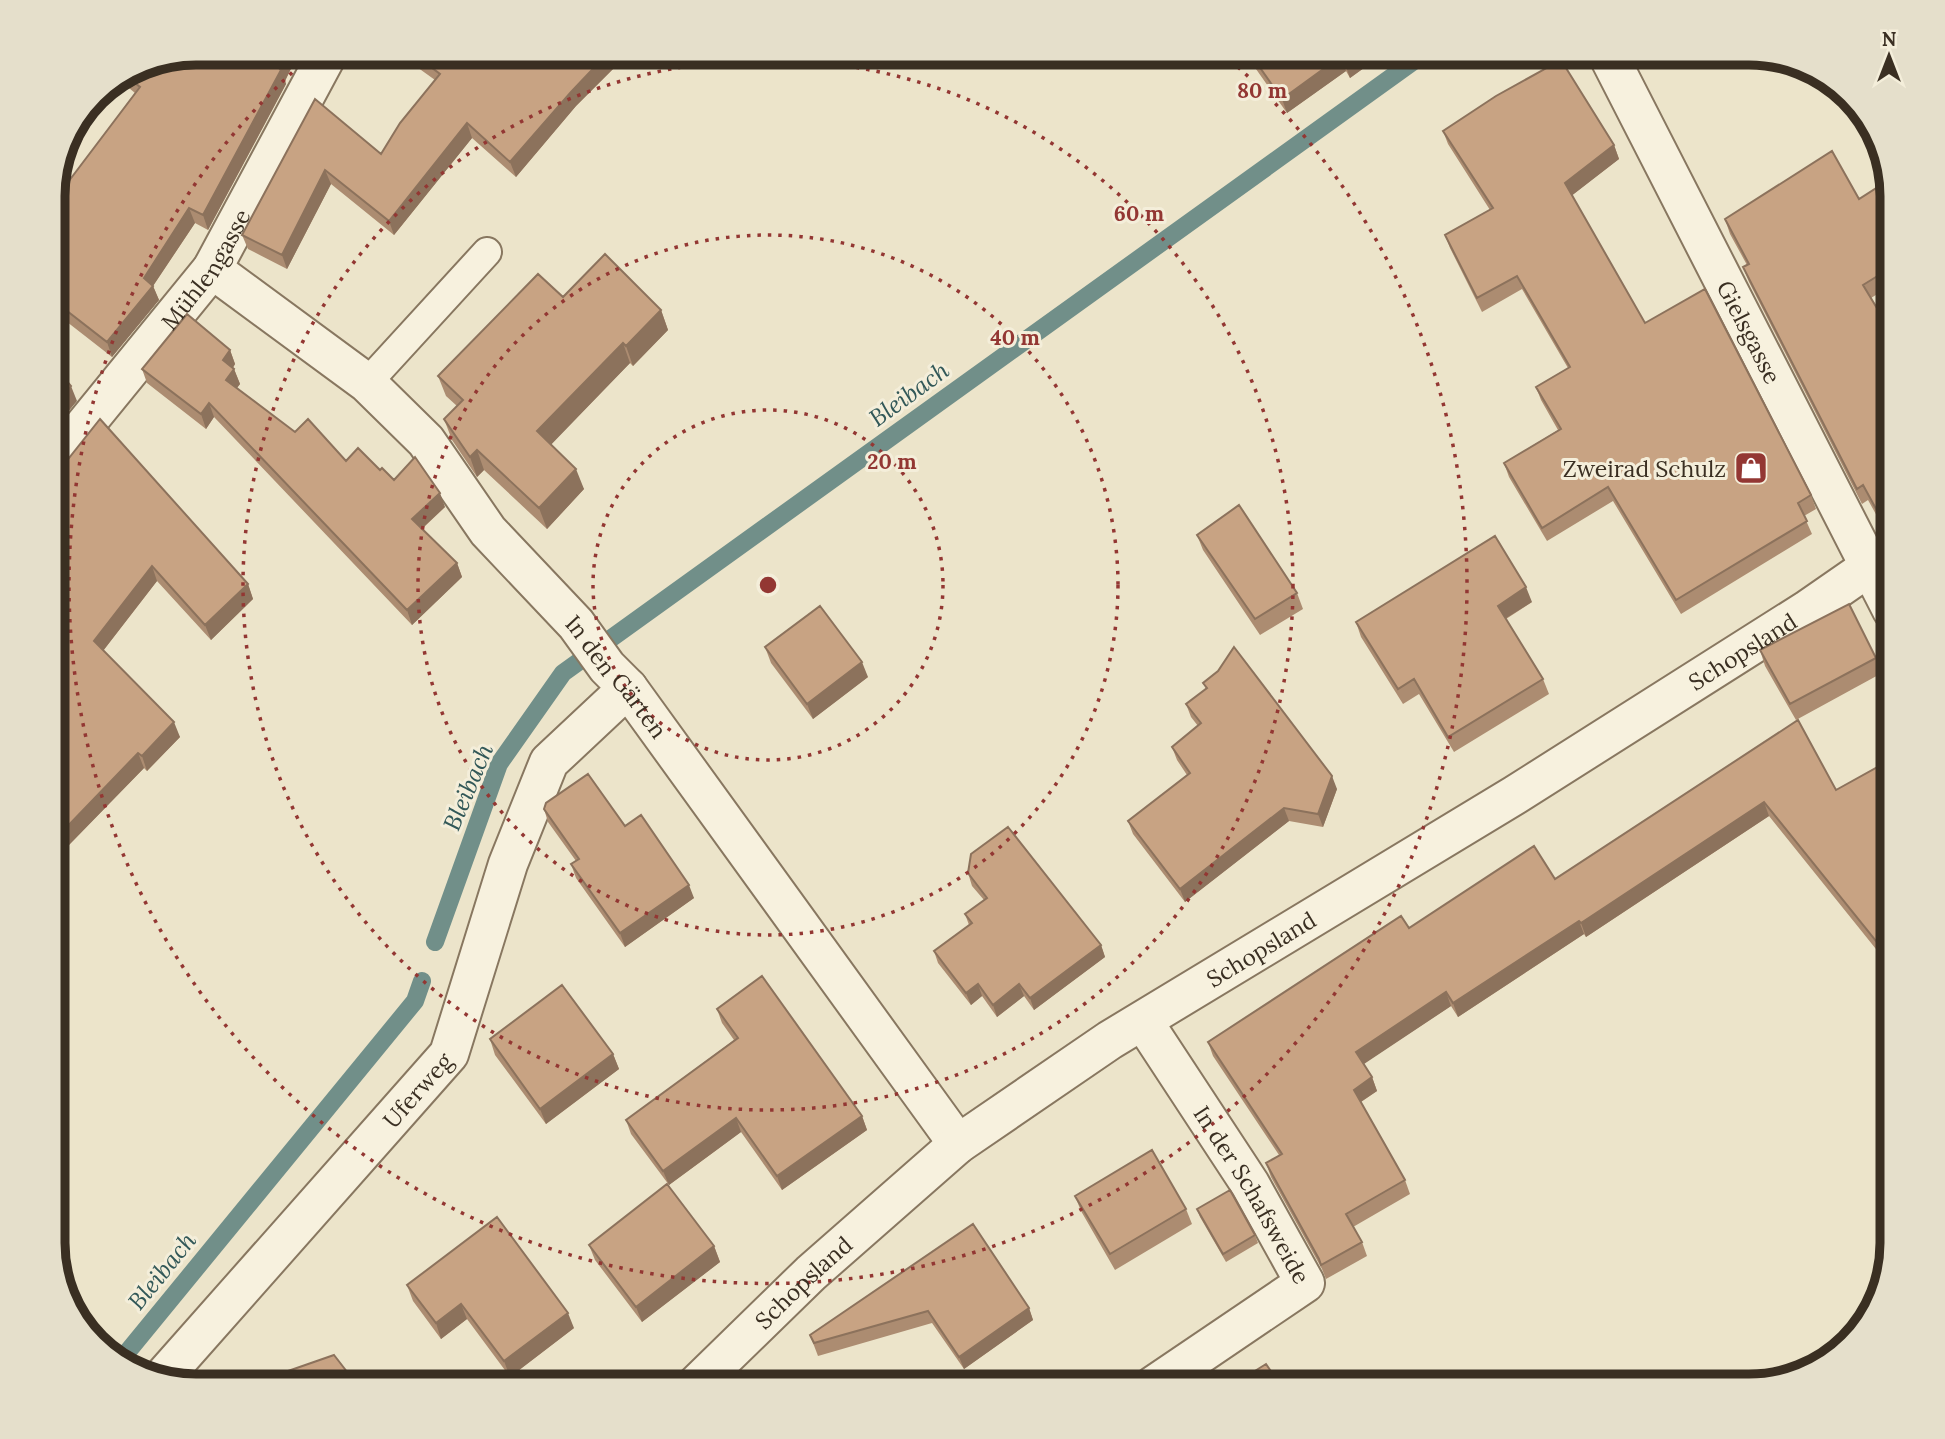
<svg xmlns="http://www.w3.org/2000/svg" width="1945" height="1439" font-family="Lora,serif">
<rect width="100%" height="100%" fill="#ece4ca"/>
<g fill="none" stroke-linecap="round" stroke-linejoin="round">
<path stroke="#718f89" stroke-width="18" d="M435 942 499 764 563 673 1425 53
M120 1361 415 1001 422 981"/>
<defs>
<path id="service" d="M367 383 487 252"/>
<g id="minor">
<path id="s1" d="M1607 53 1892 610"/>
<path id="s2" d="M212 269 367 383 426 441 488 531 576 624 607 667 628 688 958 1144"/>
<path id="s3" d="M53 464 212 269 328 53"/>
<path id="s4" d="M1143 1021 1250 1184 1305 1283 1153 1386"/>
<path id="s5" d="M164 1376 449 1054 508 864 549 762 628 688"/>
<path id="s6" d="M695 1386 811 1273 958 1144 1110 1040 1515 795 1807 610 1869 567"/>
</g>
</defs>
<use href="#service" stroke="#887760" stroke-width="32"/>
<use href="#minor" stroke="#887760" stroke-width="42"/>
<use href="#service" stroke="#f7f1de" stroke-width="28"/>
<use href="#minor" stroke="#f7f1de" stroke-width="38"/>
</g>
<path fill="#ac8c71" d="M196 52H299L285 81 286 84 208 230 195 223 153 286 159 300 112 357 53 311V202L135 93 117 78 141 63Z
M396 52H610L615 67 576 106 516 177 472 138 394 235 331 184 287 269 248 249 242 235 315 99 381 154 435 80Z
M1244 52H1386L1350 78 1346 71 1287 113Z
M1443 131 1614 145 1619 159 1572 195 1645 323 1811 495 1816 509 1804 516 1812 534 1681 614 1613 501 1547 541 1509 477 1504 463 1558 430 1541 400 1536 387 1568 368 1522 289 1482 312 1450 248 1445 235 1490 210 1448 144Z
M1859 199 1892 211V285L1871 298 1892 333V543L1868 500 1862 504 1749 282 1743 267 1747 265 1730 234 1725 219Z
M563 297 661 310 668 330 633 366 630 363 551 444 584 489 547 529 484 470 477 477 452 440 444 419 457 406 446 396 438 376Z
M230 350 235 364 233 368 234 369 240 384 237 388 295 432 346 461 380 470 394 480 445 507 422 529 457 563 462 577 412 625 214 417 206 429 147 383 142 369Z
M53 469 248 584 253 599 211 640 157 581 103 651 180 737 147 771 144 768 68 846 53 832Z
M1197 535 1297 593 1303 609 1260 635 1203 550Z
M1532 602 1506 619 1543 679 1549 694 1454 752 1419 694 1403 704 1361 637 1356 622Z
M765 647 868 677 813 719 771 663Z
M1760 650 1876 658 1882 673 1796 720 1765 666Z
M1203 683 1337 789 1323 827 1289 821 1185 902 1133 834 1128 821 1187 775 1177 760 1172 747 1198 726 1191 717 1186 704 1206 689Z
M1798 720 1836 790 1892 759V969L1769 816 1586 937 1584 934 1458 1017 1451 1006 1363 1064 1372 1077 1377 1091 1361 1102 1405 1180 1410 1194 1353 1227 1362 1242 1367 1256 1326 1279 1322 1269 1271 1177 1266 1163 1279 1155 1213 1056 1208 1042 1409 928 1555 879Z
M544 809 625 826 694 898 625 947 576 878 571 864 576 861 548 822Z
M968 873 1101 945 1105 957 1034 1010 1024 996 997 1017 982 996 971 1005 938 963 934 951 969 925 965 914 984 900 972 886Z
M717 1009 862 1116 867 1130 782 1190 741 1132 669 1185 631 1134 626 1120 734 1040 722 1023Z
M490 1039 613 1054 619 1069 546 1124 495 1055Z
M1075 1196 1186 1209 1192 1224 1115 1270 1081 1211Z
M1197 1209 1255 1235 1258 1243 1226 1262 1200 1217Z
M973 1224 1029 1308 1033 1320 964 1369 932 1323 818 1356 810 1335Z
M589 1245 714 1246 720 1262 642 1322 595 1260Z
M407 1285 574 1328 510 1377 467 1319 441 1339 413 1301Z"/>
<path fill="#8c725c" d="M287 52H299L285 81 286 84 208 230 203 215Z
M610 52 615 67 576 106 516 177 510 162 571 92Z
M1361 52H1386L1350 78 1345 64Z
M1340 57 1346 71 1287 113 1282 99Z
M467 123 472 138 394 235 389 221Z
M1614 145 1619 159 1570 197 1565 183Z
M325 170 331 184 287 269 282 255Z
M189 208 195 223 153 286 159 300 112 357 107 342 144 278Z
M661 310 668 330 633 366 626 346Z
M623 343 630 363 545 451 537 431Z
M230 350 235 364 228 375 223 360Z
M234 369 240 384 232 394 226 380Z
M71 386 77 401 53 430V408Z
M209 403 214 417 206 429 201 414Z
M477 450 484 470 477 477 470 457Z
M576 469 584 489 547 529 539 508Z
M440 493 445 507 417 533 412 519Z
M457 563 462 577 412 625 407 610Z
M152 566 157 581 99 656 94 641Z
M248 584 253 599 211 640 205 625Z
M1526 587 1532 602 1503 620 1498 606Z
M862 662 868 677 813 719 807 704Z
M174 722 180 737 147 771 142 756Z
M138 753 144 768 68 846 63 831Z
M1332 776 1337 789 1323 827 1318 814Z
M1764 802 1769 816 1586 937 1581 923Z
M1284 808 1289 821 1185 902 1180 889Z
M689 885 694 898 625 947 620 933Z
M1579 921 1584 934 1458 1017 1453 1003Z
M1101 945 1105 957 1034 1010 1030 998Z
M978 984 982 996 971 1005 966 993Z
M1019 984 1024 996 997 1017 993 1005Z
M1446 992 1451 1006 1361 1066 1356 1052Z
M613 1054 619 1069 546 1124 540 1109Z
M1372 1077 1377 1091 1359 1103 1354 1090Z
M862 1116 867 1130 782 1190 777 1176Z
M736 1118 741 1132 669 1185 663 1171Z
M714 1246 720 1262 642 1322 636 1307Z
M461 1304 467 1319 441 1339 436 1323Z
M1029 1308 1033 1320 964 1369 959 1357Z
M568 1313 574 1328 510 1377 504 1361Z"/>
<path fill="#c8a383" stroke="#8c725c" stroke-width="2" d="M196 52H287L279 68 281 70 203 215 189 208 144 278 153 286 107 342 53 300V202L140 87 124 74 141 63Z
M411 52H609L571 92 510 162 467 123 389 221 325 170 282 255 242 235 315 99 381 154 400 123 440 74Z
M1249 52H1361L1345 64 1340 57 1282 99Z
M1561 60 1614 145 1565 183 1645 323 1705 289 1811 495 1798 503 1807 521 1676 600 1608 487 1542 528 1504 463 1561 429 1536 387 1570 367 1517 276 1477 298 1445 235 1493 208 1443 131 1496 96Z
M1832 151 1859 199 1878 187 1892 211V267L1863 285 1892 333V538L1863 485 1857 489 1743 267 1749 264 1725 219Z
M605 254 661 310 626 346 623 343 537 431 576 469 539 508 477 450 470 457 444 419 463 400 438 376 538 274 563 297Z
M187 314 230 350 223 360 234 369 226 380 295 432 308 419 346 461 358 448 380 470 382 468 394 480 415 457 440 493 412 519 457 563 407 610 209 403 201 414 142 369Z
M53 365 71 386 53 408Z
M100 419 248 584 205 625 152 566 94 641 174 722 142 756 138 753 63 831 53 822V469H56L65 463Z
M1239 505 1297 593 1255 619 1197 535Z
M1495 536 1526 587 1498 606 1543 679 1448 737 1414 679 1398 689 1356 622Z
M1849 604 1876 658 1790 704 1760 650Z
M820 606 862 662 807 704 765 647Z
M1234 647 1332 776 1318 814 1284 808 1180 889 1128 821 1190 773 1172 747 1201 723 1186 704 1207 688 1203 683 1218 671Z
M1798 720 1836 790 1892 759V961L1764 802 1581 923 1579 921 1453 1003 1446 992 1356 1052 1372 1077 1354 1090 1405 1180 1346 1214 1362 1242 1321 1265 1319 1259 1266 1163 1282 1154 1208 1042 1401 916 1409 928 1534 846 1555 879Z
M588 774 625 826 641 815 689 885 620 933 571 864 579 859 544 809 546 803Z
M1008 827 1101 945 1030 998 1019 984 993 1005 978 984 966 993 934 951 972 923 965 914 987 898 968 873 971 854Z
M762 976 862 1116 777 1176 736 1118 663 1171 626 1120 738 1038 717 1009Z
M562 985 613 1054 540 1109 490 1039Z
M1152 1150 1186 1209 1110 1254 1075 1196Z
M667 1184 714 1246 636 1307 589 1245Z
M1230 1190 1255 1235 1223 1254 1197 1209Z
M497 1217 568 1313 504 1361 461 1304 436 1323 407 1285Z
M973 1224 1029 1308 959 1357 928 1311 814 1343 810 1335Z
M334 1355 358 1386H245Z
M1266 1364 1281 1386H1231Z
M834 1374 842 1386H790Z
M1327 1381 1330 1386H1320Z"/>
<g fill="none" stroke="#933733" stroke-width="3.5" stroke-dasharray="3.5 7">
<circle cx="768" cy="585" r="175"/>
<circle cx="768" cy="585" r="350"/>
<circle cx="768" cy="585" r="525"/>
<path d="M1222 53A699 699 0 1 1 314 53"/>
</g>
<defs>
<symbol id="shop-square" viewBox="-11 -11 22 22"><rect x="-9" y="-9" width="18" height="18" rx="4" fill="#933733" stroke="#f4eeda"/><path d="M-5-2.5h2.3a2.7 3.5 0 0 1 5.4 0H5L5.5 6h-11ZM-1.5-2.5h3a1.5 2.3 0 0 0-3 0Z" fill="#fff"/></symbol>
</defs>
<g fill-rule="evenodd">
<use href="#shop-square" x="1732" y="449" width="38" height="38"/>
</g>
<g text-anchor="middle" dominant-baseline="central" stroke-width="6" stroke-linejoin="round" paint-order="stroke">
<g font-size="23" fill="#3a2f22" stroke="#f4eeda">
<text stroke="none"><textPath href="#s3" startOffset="248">Mühlengasse</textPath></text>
<text stroke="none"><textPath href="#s1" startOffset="313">Gielsgasse</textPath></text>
<text stroke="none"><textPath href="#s6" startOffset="1284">Schopsland</textPath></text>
<text stroke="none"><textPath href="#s2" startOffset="579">In den Gärten</textPath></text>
<text stroke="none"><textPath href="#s6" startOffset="718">Schopsland</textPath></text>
<text stroke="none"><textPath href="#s5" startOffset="382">Uferweg</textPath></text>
<text stroke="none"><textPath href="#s4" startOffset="205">In der Schafsweide</textPath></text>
<text stroke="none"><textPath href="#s6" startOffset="150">Schopsland</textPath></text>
</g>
<g font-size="23" fill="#3a2f22" stroke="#f4eeda" text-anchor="end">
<text x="1726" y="468">Zweirad Schulz</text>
</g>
<g font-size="24" font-style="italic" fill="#325858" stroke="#f4eeda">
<text transform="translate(909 394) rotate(-36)">Bleibach</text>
<text transform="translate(468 787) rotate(-67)">Bleibach</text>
<text transform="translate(162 1271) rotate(-51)">Bleibach</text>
</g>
</g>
<path d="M0 0H1945V1439H0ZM196 65H1749A131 131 0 0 1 1880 196V1243A131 131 0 0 1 1749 1374H196A131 131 0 0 1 65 1243V196A131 131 0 0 1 196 65Z" fill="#e5dfcb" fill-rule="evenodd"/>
<path fill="none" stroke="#3a2f22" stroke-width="9" d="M196 65H1749A131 131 0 0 1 1880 196V1243A131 131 0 0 1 1749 1374H196A131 131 0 0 1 65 1243V196A131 131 0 0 1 196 65Z"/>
<circle cx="768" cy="585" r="10" fill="#933733" stroke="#f4eeda" stroke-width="3.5"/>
<g font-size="21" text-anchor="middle" font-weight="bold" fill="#933733" stroke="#f4eeda" stroke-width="6" stroke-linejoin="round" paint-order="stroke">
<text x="1262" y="98">80 m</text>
<text x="1139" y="221">60 m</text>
<text x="1015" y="345">40 m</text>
<text x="892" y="469">20 m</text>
</g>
<g transform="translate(1889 56)" stroke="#f4eeda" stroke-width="5" paint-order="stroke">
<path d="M0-5L12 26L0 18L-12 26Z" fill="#3a2f22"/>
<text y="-10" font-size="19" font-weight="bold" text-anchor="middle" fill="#3a2f22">N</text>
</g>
</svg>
